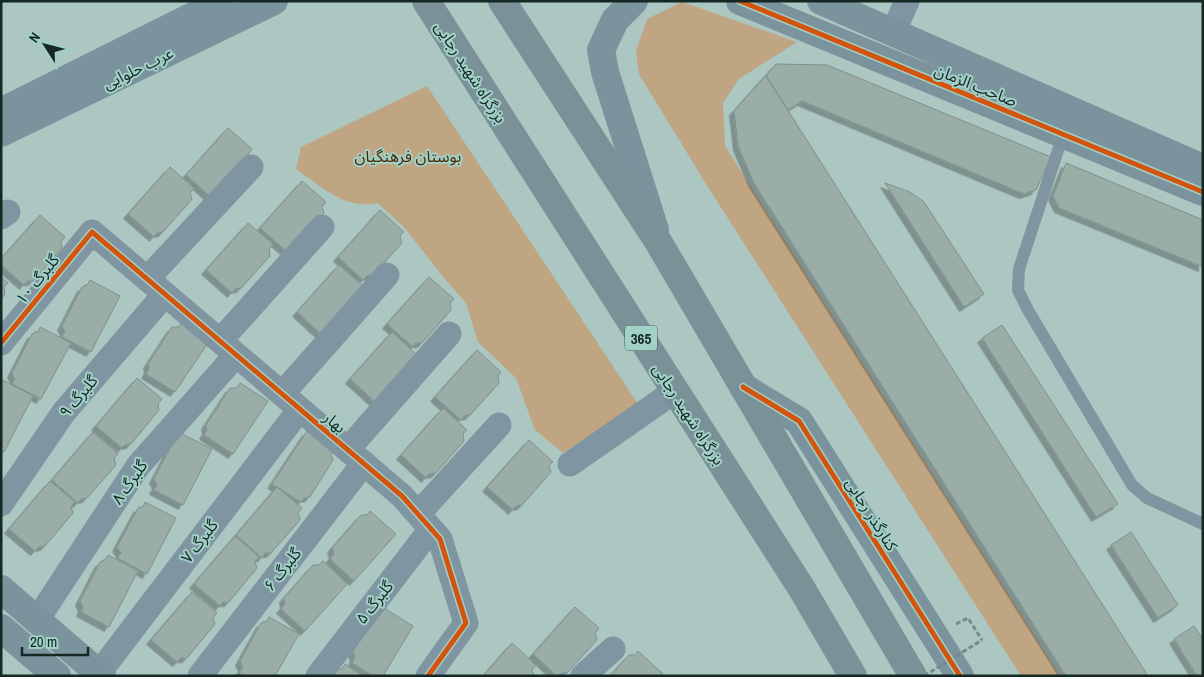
<svg xmlns="http://www.w3.org/2000/svg" width="1204" height="677" font-family="'Archivo Narrow','Noto Sans Arabic',sans-serif">
<defs>
<filter id="shadow"><feDropShadow dx="-4.5" dy="4.5" stdDeviation="0" flood-color="#0004"/></filter>
</defs>
<rect width="100%" height="100%" fill="#acc6c1"/>
<path fill="#bfa581" d="M682 2 797 42 739 79 723 103 725 146 1060 676H1021L706 184 639 74 636 51 647 19Z
M427 86 638 404 563 453 535 430 516 378 478 342 466 303 444 278 404 227 378 203C345 210 322 187 296 169L301 147Z"/>
<path fill="#9aaea7" stroke="#7e908b" filter="url(#shadow)" d="M776 64 827 65 1051 157 1036 190 1024 194 802 101 788 110 766 76Z
M766 75V76L1148 676H1066L754 183 738 146 734 111Z
M228 128 252 149 248 154 250 160 212 198 186 175Z
M1066 163 1203 220V267L1059 208 1053 196Z
M170 167 194 188 190 193 192 199 163 232 157 233 154 237 128 214Z
M302 181 326 202 322 207 324 213 295 246 286 251 260 228Z
M885 183 910 192 924 202 984 294 964 307Z
M380 210 404 232 400 236 402 243 373 275 367 276 363 280 338 257Z
M40 215 65 237 61 242 62 248 33 281H27L24 285 1 265V259Z
M248 223 273 244 269 249 270 256 241 288 235 289 232 293 206 270Z
M339 265 363 286 322 335 297 312Z
M1 277 8 283 4 287 5 294 1 299Z
M429 277 454 299 450 303 451 310 422 343H416L413 347 387 324Z
M90 280 120 296 91 352 62 337 65 331 62 326 82 287 87 285Z
M182 322 210 340 175 392 146 374 149 369 148 364 172 327H179Z
M1002 325 1118 504 1096 517 982 338Z
M40 327 71 343 41 399 12 384 15 379 12 373 32 334 38 332Z
M392 332 416 354 375 402 350 379Z
M477 350 501 372 498 376 499 383 470 415 464 416 461 420 435 397Z
M137 378 162 399 158 404 159 410 131 444 125 445 122 448 96 426Z
M3 380 33 396 4 452 1 450V383Z
M240 383 268 401 233 454 204 435 207 430 206 425 230 388H237Z
M443 408 467 430 463 434 464 441 436 473 429 474 426 478 401 455Z
M307 431 334 449 331 454 333 460 310 497 304 498 301 502 272 484Z
M93 432 118 454 114 458 116 465 87 498 81 499 78 503 52 480Z
M182 434 212 449 183 505 154 490 157 485 154 479 174 440 179 438Z
M529 440 553 462 549 466 551 472 522 505 516 506 513 510 487 487Z
M50 481 75 502 71 506 73 513 45 546 39 547 35 551 9 529Z
M277 487 302 508 298 513 300 520 271 553H265L262 558 236 535Z
M145 502 176 518 147 574 117 558 121 553 117 547 138 508 143 507Z
M370 511 396 534 354 581 330 559 334 554 332 548 361 515H367Z
M1131 532 1178 605 1158 618 1111 545Z
M235 536 259 557 255 562 257 568 229 602H223L220 606 194 584Z
M108 555 138 571 109 627 81 612 83 607 80 601 100 562 105 560Z
M323 561 347 584 305 631 281 609 285 604 284 598 313 565H319Z
M192 592 217 613 213 618 215 624 187 658H181L177 662 151 640Z
M575 607 599 628 595 633 597 640 568 672 562 673 557 676 533 654Z
M384 608 413 626 383 676H373L352 663 355 657 353 652 375 614Z
M269 617 299 634 275 676H245L239 673 243 667 240 661 261 623 267 621Z
M1194 626 1203 640V676H1197L1174 639Z
M512 643 536 665 532 670 534 676H483Z
M638 651 663 674 662 676H610L629 655H635Z
M345 664 363 676H333L336 670 342 669Z"/>
<g fill="none" stroke-linecap="round" stroke-linejoin="round">
<path stroke="#788a91" stroke-width="3" stroke-dasharray="5 2.5" stroke-linecap="butt" d="M956 624 968 618 982 640"/>
<path stroke="#7f95a1" stroke-width="12" d="M1063 135 1019 269 1018 290 1028 310 1132 485 1147 498 1203 524"/>
<path stroke="#7f95a1" stroke-width="25" d="M893 33 907 1
M1 217 8 212
M147 279 251 167
M220 341 322 227
M1 343 92 232 402 496 440 539 466 623 428 676
M282 394 387 275
M348 449 449 334
M570 464 675 391
M1 504 64 412 165 294
M418 514 499 425
M37 620 138 466 236 355
M99 673 300 409
M200 676 364 463
M318 676 431 529
M583 676 613 649"/>
<path stroke="#7a939c" stroke-width="28" d="M634 1 615 20 601 50 605 72 655 230
M740 1 1203 192
M821 1 1203 168
M1 112 223 1
M1 133 274 1
M743 387 799 421 960 676
M1 589 102 676
M1 628 57 676"/>
<path stroke="#7b9198" stroke-width="28" d="M426 1 802 589 853 676
M502 1 659 243 913 676"/>
<path stroke="#788a91" stroke-width="3" stroke-dasharray="5 2.5" stroke-linecap="butt" d="M924 676 982 640"/>
<defs>
<path id="cycleway" d="M740 1 1203 192
M1 343 92 232 402 496 440 539 466 623 428 676
M743 387 799 421 960 676"/>
</defs>
<use href="#cycleway" stroke="#a1d0c7" stroke-width="8"/>
<use href="#cycleway" stroke="#d3540e" stroke-width="5"/>
</g>
<g text-anchor="middle" dominant-baseline="central" stroke-width="4" stroke-linejoin="round" paint-order="stroke">
<rect fill="#a1d0c7" stroke="#3f5a55" stroke-width="1" x="625" y="325.5" width="32" height="25" rx="4"/>
<g font-size="15" font-weight="bold" fill="#152824">
<text x="641" y="338">365</text>
</g>
<g font-size="16" fill="#152824" stroke="#a1d0c7">
<text transform="translate(138 68) rotate(-26)">عرب حلوایی</text>
<text transform="translate(471 72) rotate(57)">بزرگراه شهید رجایی</text>
<text transform="translate(976 85) rotate(22)">صاحب الزمان</text>
<text transform="translate(37 279) rotate(-51)">گلبرگ ۱۰</text>
<text transform="translate(78 396) rotate(-50)">گلبرگ ۹</text>
<text transform="translate(689 414) rotate(57)">بزرگراه شهید رجایی</text>
<text transform="translate(335 422) rotate(40)">بهار</text>
<text transform="translate(129 482) rotate(-55)">گلبرگ ۸</text>
<text transform="translate(872 514) rotate(58)">کنارگذر رجایی</text>
<text transform="translate(199 541) rotate(-53)">گلبرگ ۷</text>
<text transform="translate(282 569) rotate(-52)">گلبرگ ۶</text>
<text transform="translate(374 602) rotate(-52)">گلبرگ ۵</text>
</g>
<g font-size="16" fill="#4b2905" stroke="#a1d0c7">
<text x="408" y="156">بوستان فرهنگیان</text>
</g>
</g>
<rect width="1204" height="677" fill="none" stroke="#152824" stroke-width="5"/>
<g transform="translate(45 45) rotate(306)" stroke="#a1d0c7" stroke-width="4" paint-order="stroke">
<path d="M0-4L9 19L0 12L-9 19Z" fill="#152824"/>
<text y="-8" font-size="14" font-weight="bold" text-anchor="middle" fill="#152824">N</text>
</g>
<path d="M22 647v8h66v-8" fill="none" stroke="#152824" stroke-width="2.5"/>
<text x="30" y="647" font-size="15" fill="#152824" stroke="#a1d0c7" stroke-width="4" paint-order="stroke">20 m</text>
</svg>
